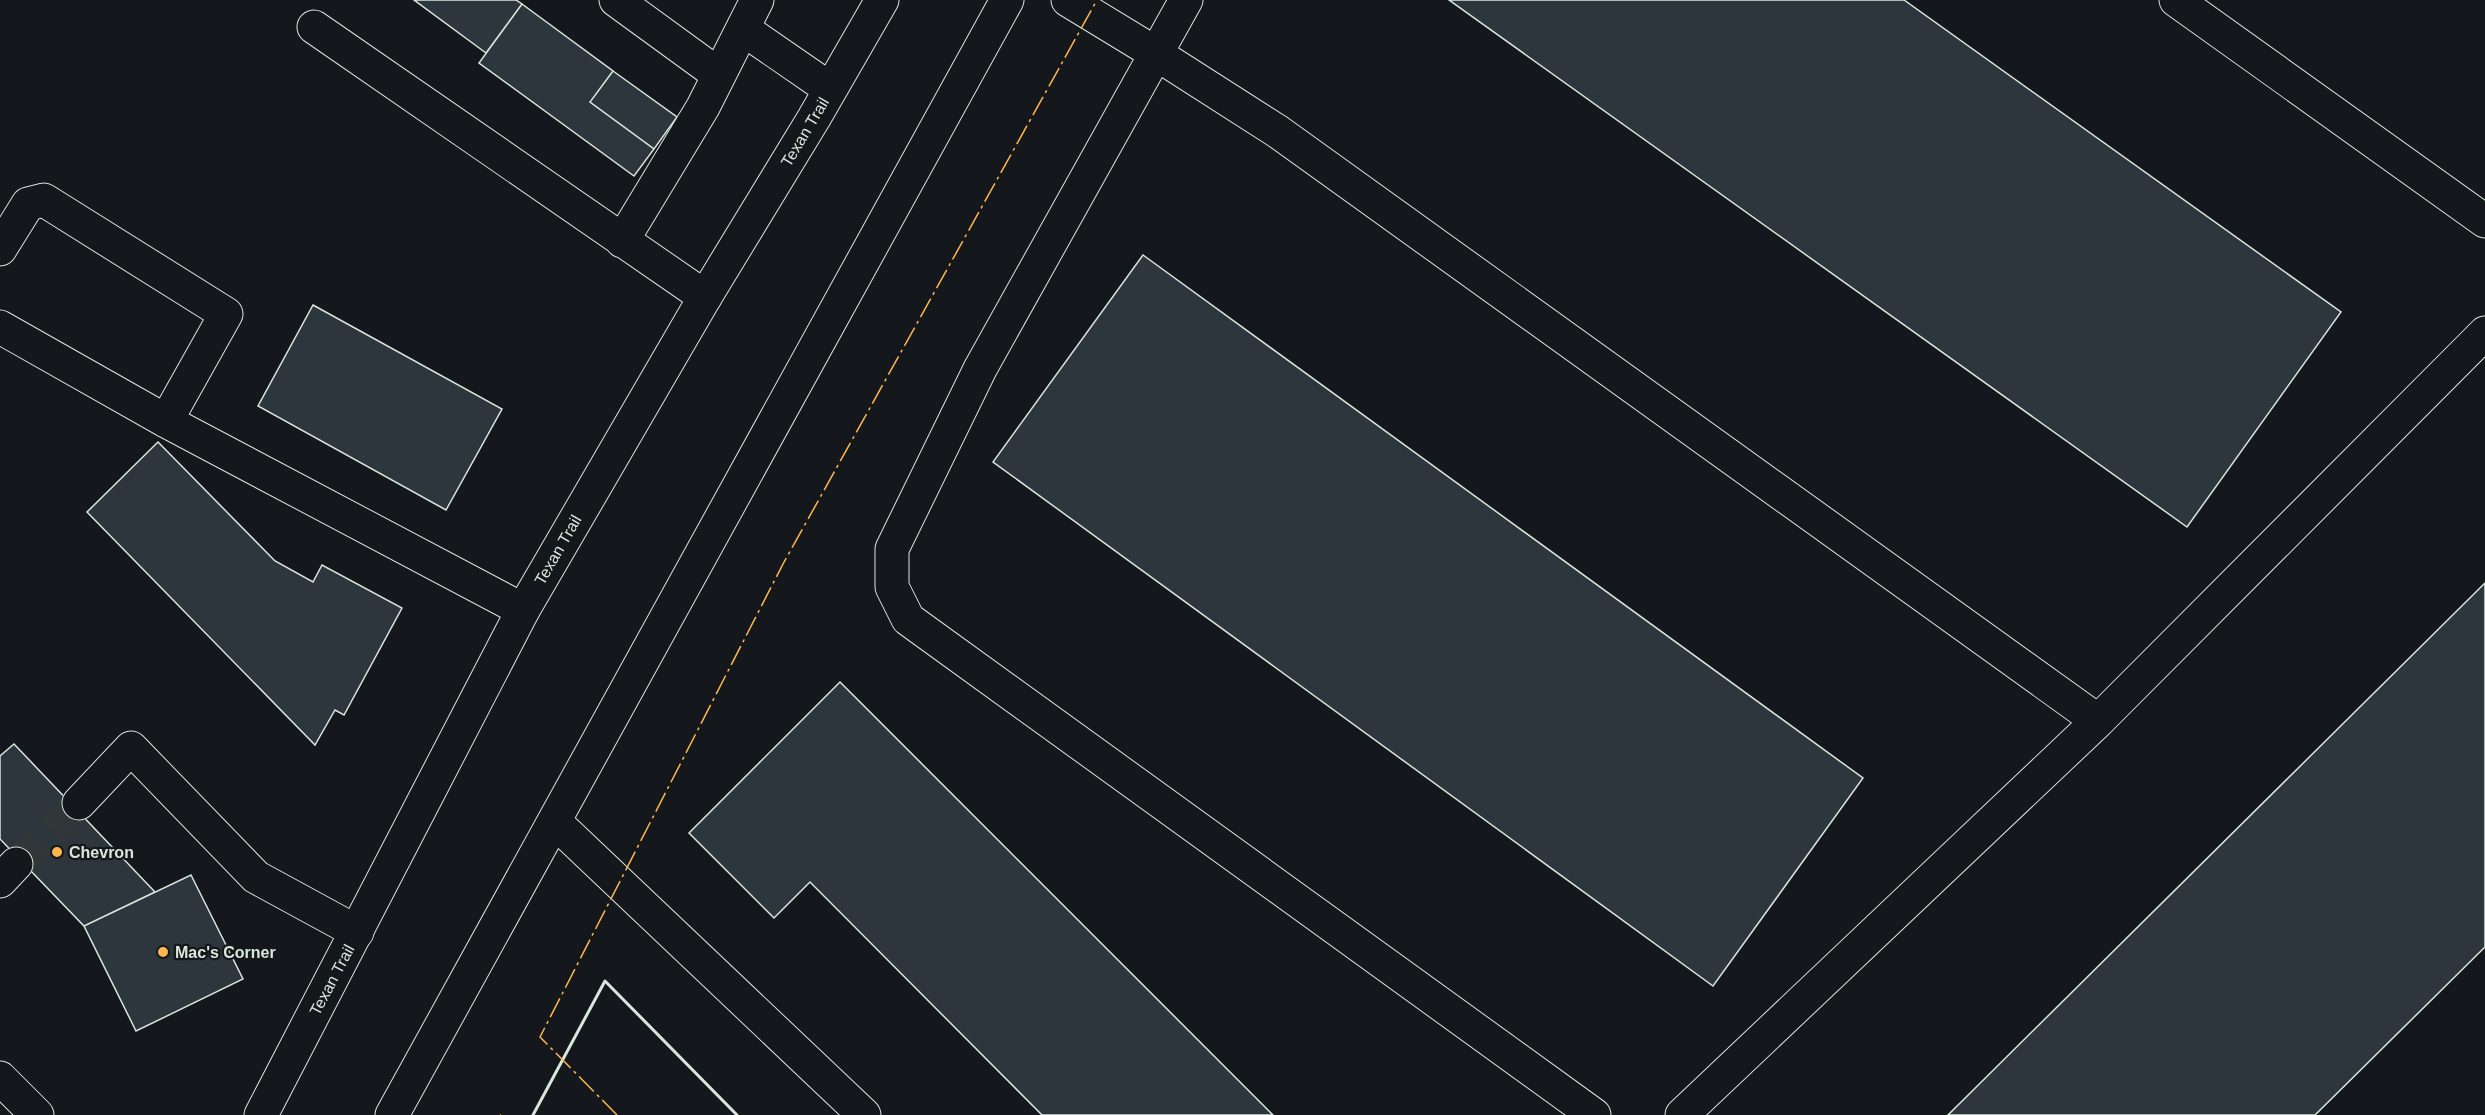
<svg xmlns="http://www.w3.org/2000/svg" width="2485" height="1115" font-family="Arial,sans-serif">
<rect width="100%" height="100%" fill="#14181c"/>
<path fill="#2c363c" stroke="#d8e6dc" stroke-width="1.5" d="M414 0H516L522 4 486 53Z
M1449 0H1904L2341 312 2187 527Z
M522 4 613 71 590 102 654 149 634 176 479 63Z
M613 71 677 117 654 149 590 102Z
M1143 255 1863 778 1713 986 993 462Z
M313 305 502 409 446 510 258 406Z
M158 442 275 561 313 582 322 565 402 608 344 715 335 710 315 745 87 512Z
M2485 583V947L2315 1115H1948Z
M840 682 1273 1115H1042L810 882 774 918 689 833Z
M14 744 155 892 84 926 0 839V756Z
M191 875 243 979 136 1031 84 926Z"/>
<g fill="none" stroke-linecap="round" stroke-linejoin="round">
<path stroke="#313739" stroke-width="33" stroke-dasharray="33 16" stroke-linecap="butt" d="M16 864 79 803"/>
<defs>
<path id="minor" d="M616 0 719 75
M1068 0 1155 53 1277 131 2098 721 1682 1115
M1186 0 980 369 892 549V587L908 619 1594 1115
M2176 0 2485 221
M314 27 705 297
M743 29 830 89
M622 241 703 107 757 0
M0 249 28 204 44 200 226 314 166 421
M0 327 166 421 523 610
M2098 721 2485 333
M79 803 131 748 256 877 357 932
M555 822 864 1115
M0 881 16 864"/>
<path id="major" d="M0 1078 37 1115
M261 1115 523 610 705 297 814 118 882 0
M392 1115 1007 0"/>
</defs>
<use href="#minor" stroke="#d8e6dc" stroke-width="35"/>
<use href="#major" stroke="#d8e6dc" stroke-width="35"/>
<use href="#minor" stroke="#14181c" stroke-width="33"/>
<use href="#major" stroke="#14181c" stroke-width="33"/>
<path stroke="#d8e6dc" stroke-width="3" d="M533 1115 605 981 737 1115"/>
<path stroke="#ffb74d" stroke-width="1.5" stroke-dasharray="21 4.5 3 4.5" stroke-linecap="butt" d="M500 1115H501
M617 1115 540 1037 783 564 1097 0"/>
</g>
<g fill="#ffb74d" stroke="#14181c" stroke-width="2">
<circle cx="57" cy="852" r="6"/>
<circle cx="163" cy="952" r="6"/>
</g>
<g text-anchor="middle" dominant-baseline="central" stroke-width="4.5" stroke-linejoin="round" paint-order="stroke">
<g font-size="16" fill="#d8e6dc" stroke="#14181c">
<text transform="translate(805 132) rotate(-59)">Texan Trail</text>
<text transform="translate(558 550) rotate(-60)">Texan Trail</text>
<text transform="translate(332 980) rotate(-62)">Texan Trail</text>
</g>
<g font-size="16" font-weight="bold" fill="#d8e6dc" stroke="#14181c" text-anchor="start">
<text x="69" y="852">Chevron</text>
<text x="175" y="952">Mac's Corner</text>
</g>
</g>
</svg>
